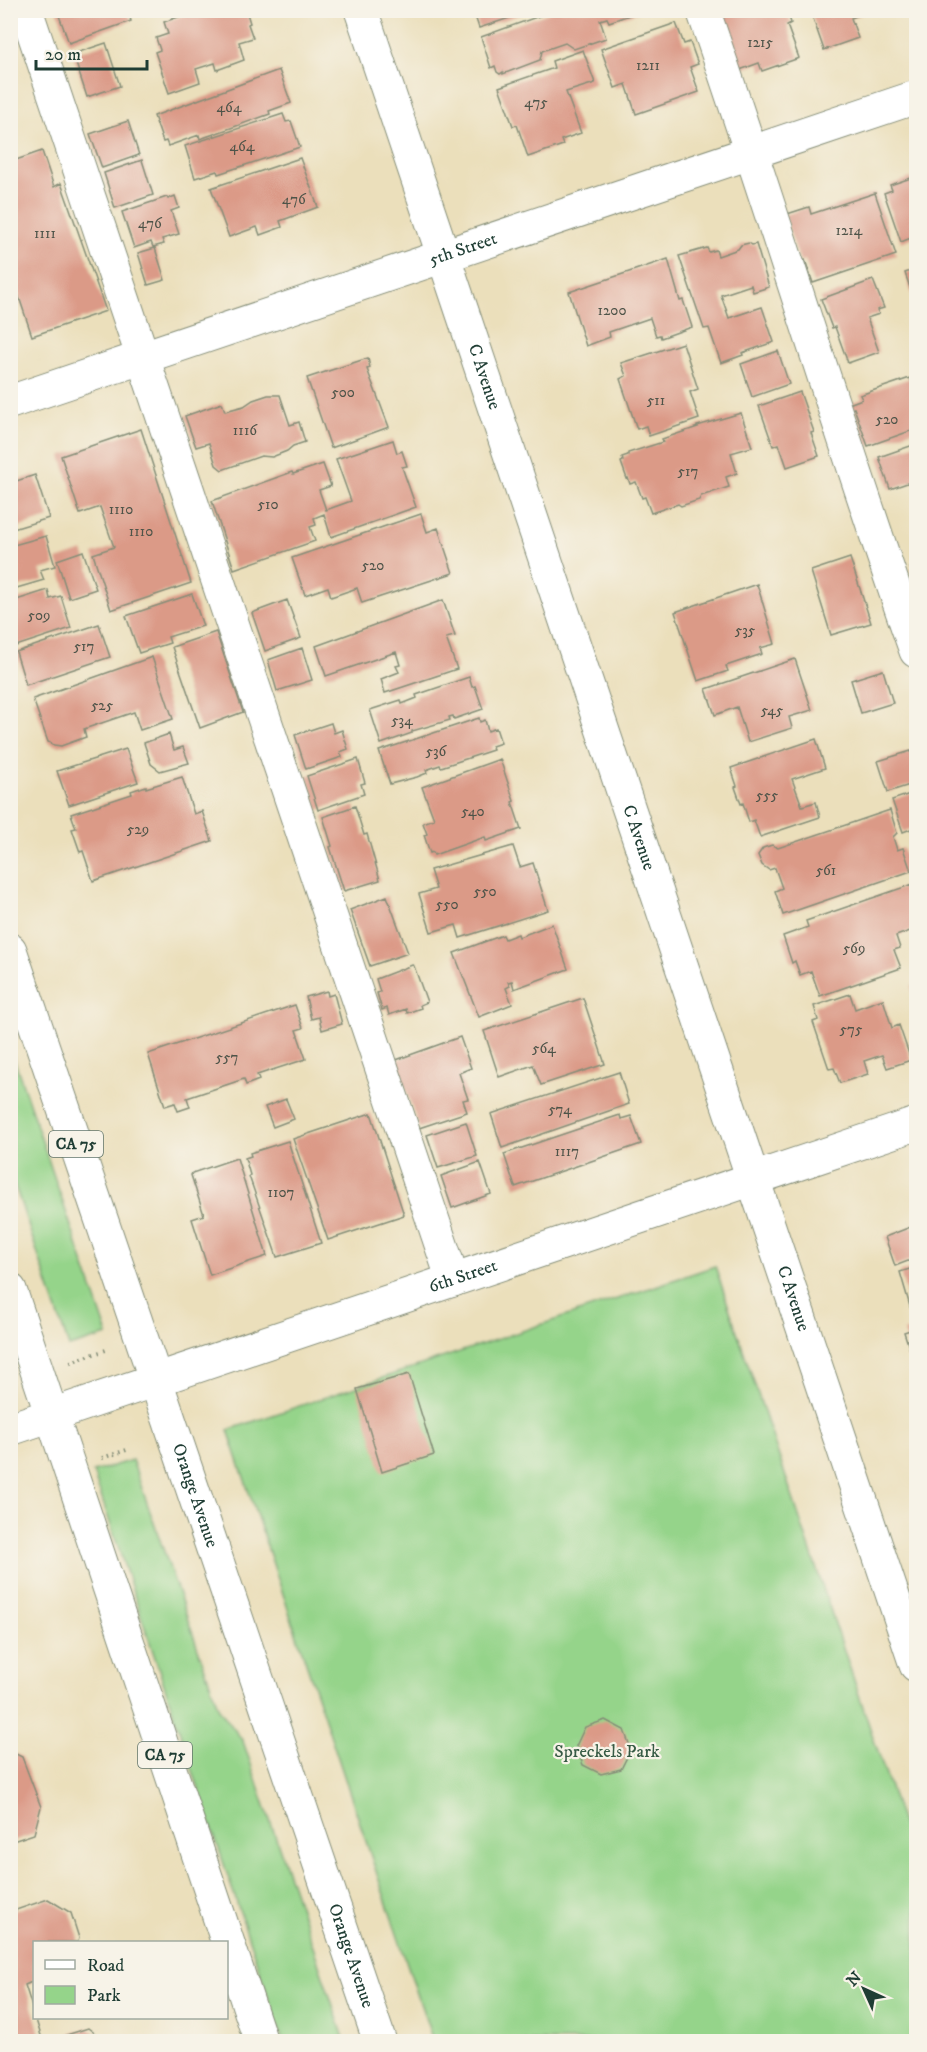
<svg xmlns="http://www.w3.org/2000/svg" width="927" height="2052" font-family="'IM FELL DW Pica',serif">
<rect width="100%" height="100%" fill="#f7f3e8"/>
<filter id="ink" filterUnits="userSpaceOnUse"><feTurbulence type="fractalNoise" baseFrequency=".0167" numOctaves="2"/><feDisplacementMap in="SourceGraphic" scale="12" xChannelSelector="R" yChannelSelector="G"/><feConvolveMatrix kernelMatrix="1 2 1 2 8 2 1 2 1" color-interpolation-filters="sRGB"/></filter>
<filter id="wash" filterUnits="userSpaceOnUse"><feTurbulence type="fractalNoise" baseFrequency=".008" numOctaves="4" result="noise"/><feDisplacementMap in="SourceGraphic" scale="24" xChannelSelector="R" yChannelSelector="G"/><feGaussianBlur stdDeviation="1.35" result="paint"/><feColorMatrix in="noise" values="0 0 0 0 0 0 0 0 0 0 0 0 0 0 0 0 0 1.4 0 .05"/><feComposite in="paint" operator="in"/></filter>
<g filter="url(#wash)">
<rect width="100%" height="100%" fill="#ebdfbb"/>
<path fill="#95d48a" stroke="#5a885f" stroke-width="1.5" d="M10 1047 108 1335 69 1347 11 1174Z
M715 1266 916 1865V2041H433L228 1430Z
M132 1460 219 1709 243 1741 345 2041H283L93 1472Z"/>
<g id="blocks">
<path fill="#db9a87" d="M57 10H128L131 21 69 43Z
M198 10H246L250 23 248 24 253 38 239 42 244 60 217 70 215 63 196 69 200 82 169 93 155 52 160 50 156 38 168 34 164 22Z
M473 10H530L531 11 479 28Z
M556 10 641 11 609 22 607 18 600 20 606 38 574 49 565 43 542 51 540 60 503 74V72L500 74 497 72 495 66 491 68 481 37Z
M716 10H787L791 23 787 25 799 58 762 71 759 63 737 71Z
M810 10H870V11L851 18 858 38 824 50Z
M676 23 684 44 690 42 698 64 690 67 699 92 636 114 626 84 615 88 601 49Z
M106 43 120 86 87 97 73 54Z
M583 50 595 83 566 92 581 133 561 140 563 145 528 157 517 125 513 126 499 87 554 68 552 61Z
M279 70 291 103 269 111 270 114 200 139 199 135 168 146 166 141 163 142 154 116Z
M283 114 286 122 291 121 300 147 218 174 217 171 195 178 185 146Z
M128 121 139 155 102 168 90 134Z
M42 151 54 187 61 183 106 311 32 336 13 279 10 280V162Z
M300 158 318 207 280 221 282 227 260 235 257 227 229 237 211 188Z
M142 160 153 195 115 208 104 173Z
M911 178 916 194V236L901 242 884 193 892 190 890 185Z
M875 193 896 255 813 283 805 260 800 262 784 215 809 207 811 214Z
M175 196 179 208 171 211 179 234 162 239 164 244 153 247 151 242 134 248 122 212 167 197 168 199Z
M749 243 752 245 756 244 769 287 753 292 751 285 721 295 729 318 762 307 774 342 742 353 743 355 721 363 709 328 704 329 679 256 707 248 709 252 716 250 718 256 738 249 741 245Z
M155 248 165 280 148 285 138 253Z
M668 259 680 301 683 300 692 327 661 338 660 335 656 336 650 318 609 332 610 337 586 346 569 292Z
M916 269V305L905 273Z
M873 280 884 308 877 310 879 314 867 318 879 352 848 363 835 327 832 328 821 299Z
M683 343 698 389 690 392 699 419 649 436 646 426 637 429 620 379 626 376 621 363Z
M778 351 789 384 752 397 741 364Z
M368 358 370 368 367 369 389 427 331 448 307 378Z
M910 378 916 392V429L868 446 854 408 848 410 846 405 862 399 860 395Z
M800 392 814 432 811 433 819 456 787 467 779 444 773 446 759 406Z
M268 395H280L290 425 299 422 305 442 293 446 287 451 272 457 261 456 222 470 216 465 209 443 196 447 185 416 222 403 225 411 244 406 253 400Z
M741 413 752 447 731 453 737 473 726 477 729 487 701 496 699 500 681 506 678 504 651 513 645 497 642 498 636 482 630 484 628 478 627 479 621 462 623 461 622 457 628 455V453L663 442 662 439 698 427 697 426Z
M141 429 191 583 111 610 93 554 114 547 100 507 80 514 61 456Z
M393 440 397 453 402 451 407 466 402 467 416 507 331 537 324 514 314 518 316 525 310 527 315 541 234 569 212 501 292 472 293 474 323 464 331 486 319 490 326 510 351 501 336 459Z
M916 444V480L890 489 879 457Z
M35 475 49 518 10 530V483Z
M421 514 427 532 438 528 453 573 362 603 357 588 331 597 328 587 305 595 292 558Z
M46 536 55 566 40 570 44 580 10 590V546Z
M83 551 96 589 69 598 57 560Z
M850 558 871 623 831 635 811 571Z
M916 566V585L910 568Z
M757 584 775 644 760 648 762 654 726 666 728 671 698 681 675 612Z
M48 590 50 599 61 596 71 628 10 648V602Z
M192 594 203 626 168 637 170 643 139 653 126 616Z
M287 600 301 638 265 651 252 613Z
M443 600 455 636 446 638 457 669 385 693 381 679 399 672 396 666 400 665 396 652 326 676 316 646Z
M99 624 110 657 26 685 16 652Z
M216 632 243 712 200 728 172 647Z
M302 648 312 680 277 691 268 660Z
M152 657 173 719 140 730 134 712 84 729 86 737 61 746 54 745 48 742 33 699Z
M795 659 812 710 789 717 792 728 748 742 737 707 715 715 706 689Z
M883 670 893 703 861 713 851 680Z
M469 677 472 687 475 686 483 709 454 719 453 716 449 717 450 720 412 731V733L381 744 370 710 401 700 402 704 417 698 416 695Z
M479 718 480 722 485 720 488 731 496 728 501 743 492 746 493 750 441 767 440 765 426 770 427 773 417 777 390 784 379 751Z
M331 723 334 733 342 730 348 749 340 752 342 757 306 769 295 735Z
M169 734 174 750 183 747 189 763 160 771 151 764 144 743Z
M816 739 825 768 792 779 802 806 816 802 820 817 760 837 754 820 749 822 743 803 741 804 735 787 737 786 731 768Z
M126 749 138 782 69 805 57 771Z
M911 751 916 769V783L888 792 878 761Z
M358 759 365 783 361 784 364 794 318 810 307 776Z
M500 759 514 801 512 802 521 829 486 841 485 837 434 855 433 852 430 853 424 835 427 834 423 823 434 819 422 787Z
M182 777 194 814 202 811 212 841 93 881 83 851 80 852 72 829 76 828 71 814 132 794 131 791 146 786V788Z
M916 792V827L903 832 892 800Z
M355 806 364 835 367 834 380 880 344 891 330 847 332 846 323 817Z
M890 810 897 833 893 837 897 850 903 848 911 871 783 915 775 891 782 888 775 868 769 870 762 865 758 855 763 848 772 845 778 848Z
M513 846 520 867 533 863 548 910 460 938 456 925 431 932 419 894 436 889 430 870Z
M916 883V929L896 936 900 948 894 950 901 968 820 996 811 971 800 975 795 961 792 963 783 936 808 927 806 921Z
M387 896 408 953 370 966 350 910Z
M552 924 568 969 514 989 512 981 508 982 510 986 506 988 512 1004 479 1017 454 953 503 935 505 939 518 934 519 937Z
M412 965 414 966 427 1002 420 1005 421 1008 407 1013 406 1009 389 1015 387 1008 382 1010 377 993 380 992 376 979Z
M916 984V1002L911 986Z
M327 991 328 996 334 994 342 1024 322 1030 319 1017 311 1019 306 997Z
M850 994 855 1009 883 999 892 1028 899 1025 911 1060 887 1068 882 1055 864 1061 868 1074 840 1083 834 1068 829 1069 813 1022 818 1020 814 1006Z
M583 998 605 1064 541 1085 533 1065 499 1077 484 1031Z
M295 1005 303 1028 296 1030 306 1059 257 1075 259 1080 246 1085 244 1079 187 1098 190 1107 178 1111 175 1103 165 1106 148 1054Z
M460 1037 471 1068 459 1073 468 1099 463 1100 467 1112 419 1128 396 1060Z
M619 1072 629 1104 502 1148 491 1114Z
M286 1099 294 1119 273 1127 265 1107Z
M371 1113 404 1215 328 1240 293 1139Z
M620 1115 621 1119 631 1116 641 1144 515 1187 504 1154Z
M466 1122 477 1156 438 1168 427 1135Z
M288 1141 321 1243 277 1257 249 1176 250 1175 245 1158 251 1156 250 1153Z
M237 1158 267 1256 210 1275 192 1219 204 1215 191 1175 192 1173Z
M480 1162 491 1194 452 1208 441 1176Z
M913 1226 916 1234V1258L895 1266 885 1237Z
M916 1267V1327L900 1272Z
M916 1328V1355L912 1356 904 1332Z
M409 1374 434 1455 382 1472 357 1389Z
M605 1720 624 1730 631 1749 621 1769 601 1774 583 1765 576 1746 585 1727Z
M10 1751 22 1757 41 1807 34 1834 10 1842Z
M48 1899 71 1913 79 1938 78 1942H34V1981L25 1985 43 2042H10V1912Z
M88 2028 106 2042H48V2041Z"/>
</g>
</g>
<g filter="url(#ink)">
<use href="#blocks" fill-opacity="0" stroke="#858e78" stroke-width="1.5"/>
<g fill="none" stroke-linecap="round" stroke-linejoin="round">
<defs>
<g id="minor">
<path d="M26 10 453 1280"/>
<path id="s1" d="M361 10 916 1665"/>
<path d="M703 10C777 223 841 439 916 651"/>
<path id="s2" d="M10 402 916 97"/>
<path id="s3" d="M10 1429 916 1124"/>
</g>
<g id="highway">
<path id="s4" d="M10 950 380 2042"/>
<path d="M10 1290 261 2042"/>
</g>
</defs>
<use href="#minor" stroke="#858e78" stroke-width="35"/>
<use href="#highway" stroke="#858e78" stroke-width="35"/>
<path stroke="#858e78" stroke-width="4" stroke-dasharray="1.5 4.5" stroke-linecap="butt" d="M70 1362 109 1349
M102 1458 130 1449"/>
<use href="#minor" stroke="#fff" stroke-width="33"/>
<use href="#highway" stroke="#fff" stroke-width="33"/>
</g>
</g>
<g text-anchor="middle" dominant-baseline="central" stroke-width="4.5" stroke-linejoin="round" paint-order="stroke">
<g font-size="15" fill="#4e5449">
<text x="760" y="42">1215</text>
<text x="648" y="65">1211</text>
<text x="536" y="102">475</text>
<text x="229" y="107">464</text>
<text x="242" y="146">464</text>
<text x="294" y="199">476</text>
<text x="150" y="223">476</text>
<text x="849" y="230">1214</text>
<text x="45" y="233">1111</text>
<text x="612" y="310">1200</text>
<text x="343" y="392">500</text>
<text x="656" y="400">511</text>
<text x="887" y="419">520</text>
<text x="245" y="430">1116</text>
<text x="688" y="471">517</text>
<text x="268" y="504">510</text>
<text x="121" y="509">1110</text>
<text x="141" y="531">1110</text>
<text x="373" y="565">520</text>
<text x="39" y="615">509</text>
<text x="745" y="630">535</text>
<text x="84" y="646">517</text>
<text x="102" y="705">525</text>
<text x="772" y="710">545</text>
<text x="402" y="720">534</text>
<text x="436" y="751">536</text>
<text x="767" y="795">555</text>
<text x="473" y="811">540</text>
<text x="138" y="829">529</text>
<text x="826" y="870">561</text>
<text x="485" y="891">550</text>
<text x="447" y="904">550</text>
<text x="854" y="948">569</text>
<text x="851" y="1029">575</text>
<text x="544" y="1048">564</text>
<text x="227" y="1057">557</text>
<text x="560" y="1109">574</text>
<text x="567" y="1151">1117</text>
<text x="281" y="1192">1107</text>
</g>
<g fill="#f7f3e8" stroke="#60746a" stroke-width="1.5">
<rect x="49" y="1131" width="54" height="26" rx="4.5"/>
<rect x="138" y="1742" width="54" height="26" rx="4.5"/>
</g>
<g font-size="16" font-weight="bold" fill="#1f3d34">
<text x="76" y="1144">CA 75</text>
<text x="165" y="1755">CA 75</text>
</g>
<g font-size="18" fill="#1f3d34" stroke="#f7f3e8">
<text stroke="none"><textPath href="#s2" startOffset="478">5th Street</textPath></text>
<text stroke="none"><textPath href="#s1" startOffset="387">C Avenue</textPath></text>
<text stroke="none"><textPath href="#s1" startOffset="873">C Avenue</textPath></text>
<text stroke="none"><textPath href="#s3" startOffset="478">6th Street</textPath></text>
<text stroke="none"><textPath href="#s1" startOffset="1359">C Avenue</textPath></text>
<text stroke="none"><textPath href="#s4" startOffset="576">Orange Avenue</textPath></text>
<text stroke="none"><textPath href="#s4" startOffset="1062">Orange Avenue</textPath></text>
</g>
<g font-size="18" fill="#375b45" stroke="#f7f3e8">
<text x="607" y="1752">Spreckels Park</text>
</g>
</g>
<rect width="927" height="2052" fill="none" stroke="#f7f3e8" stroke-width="36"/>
<rect x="33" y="1941" width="195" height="78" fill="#f7f3e8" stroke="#a1aaa0" stroke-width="1.5"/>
<rect x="45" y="1960" width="30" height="9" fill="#ffffff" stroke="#a1aaa0" stroke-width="1.5"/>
<text x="87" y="1971" font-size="18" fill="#1f3d34">Road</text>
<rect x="45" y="1986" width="30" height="18" fill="#95d48a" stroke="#a1aaa0" stroke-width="1.5"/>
<text x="87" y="2001" font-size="18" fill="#1f3d34">Park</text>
<g transform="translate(864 1989) rotate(315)" stroke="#f7f3e8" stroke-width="4.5" paint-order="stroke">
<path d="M0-4.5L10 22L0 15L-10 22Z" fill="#1f3d34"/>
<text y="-9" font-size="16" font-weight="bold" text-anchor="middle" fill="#1f3d34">N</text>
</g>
<path d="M36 60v9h111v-9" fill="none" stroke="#1f3d34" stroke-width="3"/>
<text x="45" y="60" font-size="18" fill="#1f3d34" stroke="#f7f3e8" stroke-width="4.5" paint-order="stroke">20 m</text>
</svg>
